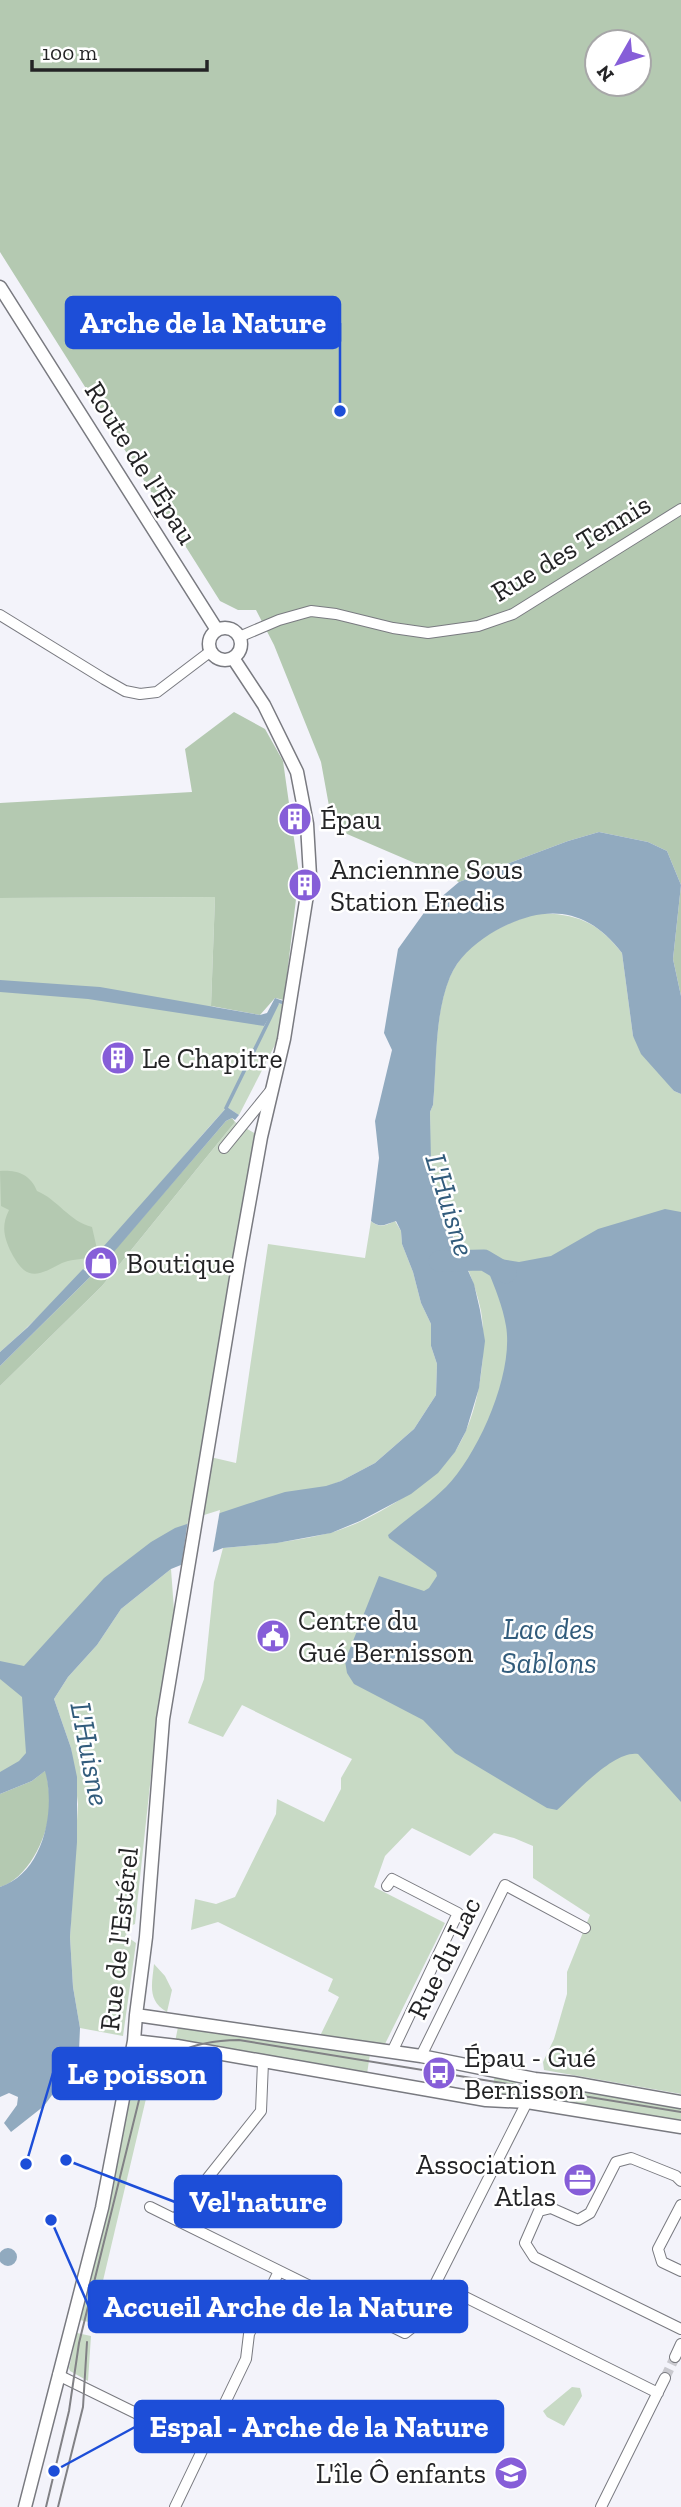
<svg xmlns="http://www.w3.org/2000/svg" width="681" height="2507" font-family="'Zilla Slab',serif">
<rect width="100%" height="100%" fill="#f3f3fa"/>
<path fill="#c8dac5" d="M215 897 211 1006 264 1026 278 1003 285 1005 277 1041 239 1115 227 1107C153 1189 84 1279 0 1352V898Z
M537 913C577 914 597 921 622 953L633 1036 674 1091 681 1094V2094L544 2070 543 2062 554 2039 567 1994V1972L590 1915 533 1878V1846L514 1838 494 1833 470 1856 412 1828 385 1856 374 1887 445 1923 382 2050 319 2038 339 1997 328 1991 333 1979 218 1922 191 1930 195 1899 216 1904 235 1897 276 1814 277 1799 324 1822 341 1789V1778L352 1759 242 1705 223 1737 188 1723 204 1679 214 1582 223 1548C258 1545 294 1542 329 1533 367 1524 434 1483 456 1450 479 1414 488 1352 481 1311 475 1281 461 1253 449 1226 446 1218 440 1211 437 1202 427 1175 431 1141 430 1112L433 1105C437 1062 433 996 459 961 476 936 509 922 537 913Z
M235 1122 261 1137 206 1456 236 1463 268 1244 365 1258 371 1221C380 1229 386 1225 395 1221L401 1231 402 1244 413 1272 421 1303 431 1324V1346L437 1364 436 1395 414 1429 375 1463 341 1481 172 1548 48 1676 39 1753 0 1784V1386L102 1286Z
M171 1569 174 1610 156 1729 135 1924 128 1927 126 1936 136 1943 123 2036 80 2028 73 1987 70 1937 78 1804 71 1748 54 1699 68 1677 97 1645 121 1609Z
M154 1964 165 1976 172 1990 167 2012C147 2001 152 1984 154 1964Z
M178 2027 370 2054 367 2074 175 2042Z
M158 2048 93 2323 80 2320 113 2187 136 2065C142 2055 147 2051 158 2048Z
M495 2074 512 2078 516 2082V2089L513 2094 502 2096 492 2094Z
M553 2085 638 2099 681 2109V2124L548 2102 543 2092 548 2086Z
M174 2308 190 2318 180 2333 164 2323Z
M77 2333 91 2336 88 2381 70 2371 69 2368Z
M572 2387 580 2388 582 2396 564 2426 547 2417 543 2411Z"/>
<path fill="#b4c9b1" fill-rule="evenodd" d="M0 0H681V996L673 959 681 885 667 851 648 842 599 832 568 841 459 882 333 828 321 762 274 645 256 610H238L220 601 0 252ZM597 42H639V84H597Z
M234 712 265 729 283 761 299 874 284 1000 275 998 260 1015 211 1006 215 897 0 898V803L192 792 185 749Z
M232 1118 235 1122 102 1286 0 1386V1366L95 1272 98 1268 93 1263 101 1255 107 1259 226 1121Z
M0 1171C17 1170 30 1174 37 1191 57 1199 70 1222 92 1227L97 1249 89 1258C81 1259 69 1260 62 1263 36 1277 26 1281 11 1252 4 1237 1 1226 9 1210L1 1206Z
M46 1770C48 1784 51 1799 49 1814 46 1840 27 1879 0 1887V1794L32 1781Z"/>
<path fill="#91aabf" d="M599 832 648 842 667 851 681 885 673 959 681 996V1094L674 1091 641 1054 633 1036 622 953C585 904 540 904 490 934 473 945 458 958 450 977 434 1016 437 1063 433 1105L430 1112 431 1162 437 1201 474 1284 480 1310 485 1341 479 1388 466 1431 455 1452 438 1473 411 1494 360 1521 331 1533 277 1543 223 1548 171 1569 121 1609 97 1645 68 1677 54 1699 71 1748 77 1777V1842L70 1937 73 1987 80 2028 79 2051 68 2073 44 2106 11 2132 4 2123 17 2105 18 2097 9 2093 0 2097V1887C44 1873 56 1809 45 1771L32 1781 0 1794V1772L19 1761 26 1753 22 1697 0 1679V1661L24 1666 104 1578 151 1542 175 1528 247 1504 285 1492 326 1486 341 1481 375 1463 414 1429 436 1395 437 1364 431 1346V1324L421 1303 413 1272 402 1244 401 1231 396 1221C386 1224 380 1229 371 1221L379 1158 375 1121 392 1050 384 1033 398 949 426 910 459 882 568 841Z
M0 980 100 987 260 1015 267 1013 275 998 286 1002 285 1005 278 1003 264 1026 88 999 0 992Z
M227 1107 239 1115 235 1120 232 1118 226 1121 107 1260 101 1255 93 1263 98 1268 95 1272 88 1264Z
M665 1209 681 1212V1802L638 1754C614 1750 576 1793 557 1810L547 1808 455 1753 423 1720 354 1684 347 1673 345 1661 379 1576 424 1591 429 1588 437 1576 436 1572 389 1538 388 1535C407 1518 428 1505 446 1487 479 1453 514 1373 506 1326 502 1302 492 1282 484 1260L487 1257 519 1262 551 1256 598 1229Z
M83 1269 91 1276 0 1366V1352L28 1327Z
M-1 2257a9 9 0 1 1 18 0a9 9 0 1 1-18 0Z"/>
<path fill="#f3f3fa" d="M220 1510 212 1556 181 1568 188 1520Z"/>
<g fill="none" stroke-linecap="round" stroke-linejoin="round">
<path stroke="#91aabf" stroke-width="3.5" d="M226 1108 277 1004"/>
<path stroke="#91aabf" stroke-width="21" d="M439 1261 484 1260 506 1273"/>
<path stroke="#c9c9cf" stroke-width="10" stroke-dasharray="10 5" stroke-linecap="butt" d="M665 2378 675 2357"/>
<defs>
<path id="minor" d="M0 615 104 679 125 691 140 694 157 692 211 651
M239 637 279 620 311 611 336 614 393 628 428 633 478 626 513 614 681 509
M224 1148 272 1089
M387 1886 392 1879 458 1913 392 2052
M421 2056 505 1885 585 1928
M681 2181 676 2176 631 2158 616 2162 590 2213 578 2220 551 2208 539 2211 525 2243 534 2257 681 2329
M681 2205 658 2249 662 2262 681 2271
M150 2207 405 2333 414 2326 527 2102 535 2079
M175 2219 261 2111 263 2062
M437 2283 658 2393
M675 2357 681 2344
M58 2375 205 2447
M175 2507 246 2359 249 2334 279 2271
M601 2507 665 2378"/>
<path id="tertiary" d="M0 287 217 630
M209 644a16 16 0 1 1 32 0a16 16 0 1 1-32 0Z
M136 2015 421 2056 535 2079 573 2083 681 2102
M134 2041 177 2046 486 2100 527 2102 681 2127
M25 2507 102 2208 134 2041 136 2015 146 1937 163 1719 239 1260 261 1137 284 1039 310 876 307 824 297 772 264 705 233 658"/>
</defs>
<use href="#minor" stroke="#797a80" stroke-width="12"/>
<use href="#tertiary" stroke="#797a80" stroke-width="15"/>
<use href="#minor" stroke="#fff" stroke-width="10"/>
<use href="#tertiary" stroke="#fff" stroke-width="12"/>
<path stroke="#818185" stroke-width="2" d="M46 2507 69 2411 79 2343 140 2096C166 2052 188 2041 239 2040L681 2112
M58 2507 83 2407 87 2342"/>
</g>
<defs>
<symbol id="building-disc" viewBox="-11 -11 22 22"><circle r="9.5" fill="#865ed8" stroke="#fff"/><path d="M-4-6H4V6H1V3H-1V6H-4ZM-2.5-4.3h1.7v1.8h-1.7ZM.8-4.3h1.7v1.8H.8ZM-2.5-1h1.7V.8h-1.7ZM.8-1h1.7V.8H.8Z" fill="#fff"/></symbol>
<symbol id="shop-disc" viewBox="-11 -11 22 22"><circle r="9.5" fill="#865ed8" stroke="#fff"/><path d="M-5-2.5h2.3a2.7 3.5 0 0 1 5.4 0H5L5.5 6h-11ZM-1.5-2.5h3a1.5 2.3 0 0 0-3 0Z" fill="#fff"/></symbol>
<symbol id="civic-disc" viewBox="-11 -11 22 22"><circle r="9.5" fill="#865ed8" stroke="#fff"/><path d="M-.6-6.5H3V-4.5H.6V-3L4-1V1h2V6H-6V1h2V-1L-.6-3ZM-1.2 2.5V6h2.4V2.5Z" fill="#fff"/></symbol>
<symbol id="bus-disc" viewBox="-11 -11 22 22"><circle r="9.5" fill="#865ed8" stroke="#fff"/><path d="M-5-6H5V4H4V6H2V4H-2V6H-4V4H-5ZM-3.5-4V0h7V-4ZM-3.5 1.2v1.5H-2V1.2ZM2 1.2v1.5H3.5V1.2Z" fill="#fff"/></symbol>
<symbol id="office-disc" viewBox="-11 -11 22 22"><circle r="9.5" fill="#865ed8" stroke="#fff"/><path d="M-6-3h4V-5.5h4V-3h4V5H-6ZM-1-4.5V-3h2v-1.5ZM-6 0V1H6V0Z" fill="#fff"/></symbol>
<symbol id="school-disc" viewBox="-11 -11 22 22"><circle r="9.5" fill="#865ed8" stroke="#fff"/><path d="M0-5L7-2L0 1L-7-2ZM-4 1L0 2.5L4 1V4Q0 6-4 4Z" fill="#fff"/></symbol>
</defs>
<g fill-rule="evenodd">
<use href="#building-disc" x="276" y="800" width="38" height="38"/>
<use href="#building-disc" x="286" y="866" width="38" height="38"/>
<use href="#building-disc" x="99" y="1039" width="38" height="38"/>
<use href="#shop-disc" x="82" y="1244" width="38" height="38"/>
<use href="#civic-disc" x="254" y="1617" width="38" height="38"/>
<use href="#bus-disc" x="420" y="2054" width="38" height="38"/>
<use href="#office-disc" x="561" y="2161" width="38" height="38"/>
<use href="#school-disc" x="492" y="2454" width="38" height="38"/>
</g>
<g text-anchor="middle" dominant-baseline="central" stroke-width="5" stroke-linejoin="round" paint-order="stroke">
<g font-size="28" fill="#232325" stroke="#fff">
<text transform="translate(141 463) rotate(58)">Route de l'Épau</text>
<text transform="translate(571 548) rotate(-31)">Rue des Tennis</text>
<text transform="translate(119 1939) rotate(-84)">Rue de l'Estérel</text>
<text transform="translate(444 1958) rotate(-64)">Rue du Lac</text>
</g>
<g font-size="28" fill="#232325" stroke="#fff" text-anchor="start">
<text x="320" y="819">Épau</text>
<text x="330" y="869">Anciennne Sous<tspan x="330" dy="32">Station Enedis</tspan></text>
<text x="142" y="1058">Le Chapitre</text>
<text x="126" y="1263">Boutique</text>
<text x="298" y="1620">Centre du<tspan x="298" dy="32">Gué Bernisson</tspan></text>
<text x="464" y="2057">Épau - Gué<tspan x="464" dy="32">Bernisson</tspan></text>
<text x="556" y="2164" text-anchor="end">Association<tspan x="556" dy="32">Atlas</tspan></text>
<text x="486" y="2473" text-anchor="end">L'île Ô enfants</text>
</g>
<g font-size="30" font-style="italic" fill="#325c7c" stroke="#fff">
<text transform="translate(450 1205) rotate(73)">L'Huisne</text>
<text x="549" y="1629">Lac des<tspan x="549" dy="34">Sablons</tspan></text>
<text transform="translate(90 1754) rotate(79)">L'Huisne</text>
</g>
</g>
<path fill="none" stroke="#1d4ed8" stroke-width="2.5" d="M340 411L340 323M26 2164L53 2073M66 2160L175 2202M51 2220L89 2307M54 2471L135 2427"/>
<g fill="#1d4ed8" stroke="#fff" stroke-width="2.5">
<circle cx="340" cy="411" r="7"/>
<circle cx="26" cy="2164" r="7"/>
<circle cx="66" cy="2160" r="7"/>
<circle cx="51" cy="2220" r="7"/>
<circle cx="54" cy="2471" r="7"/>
</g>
<g fill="#1d4ed8" stroke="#1d4ed8" stroke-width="2.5">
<rect x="66" y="297" width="274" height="51" rx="7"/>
<rect x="53" y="2048" width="168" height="51" rx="7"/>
<rect x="175" y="2176" width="166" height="51" rx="7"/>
<rect x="89" y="2281" width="378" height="51" rx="7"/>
<rect x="135" y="2401" width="368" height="51" rx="7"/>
</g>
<g font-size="30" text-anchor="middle" font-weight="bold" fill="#fff">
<text x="203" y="333">Arche de la Nature</text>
<text x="137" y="2084">Le poisson</text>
<text x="258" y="2212">Vel'nature</text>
<text x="278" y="2317">Accueil Arche de la Nature</text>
<text x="319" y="2437">Espal - Arche de la Nature</text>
</g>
<g transform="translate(618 63) rotate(231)"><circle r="33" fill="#ffffff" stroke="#a7a7a8" stroke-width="2"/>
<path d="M0-5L12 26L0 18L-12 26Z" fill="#865ed8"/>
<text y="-10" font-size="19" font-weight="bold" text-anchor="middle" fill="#232325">N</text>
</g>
<path d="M32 60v10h175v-10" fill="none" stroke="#232325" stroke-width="3.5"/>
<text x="42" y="60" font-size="21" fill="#232325" stroke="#ffffff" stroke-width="5" paint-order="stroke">100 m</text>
</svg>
